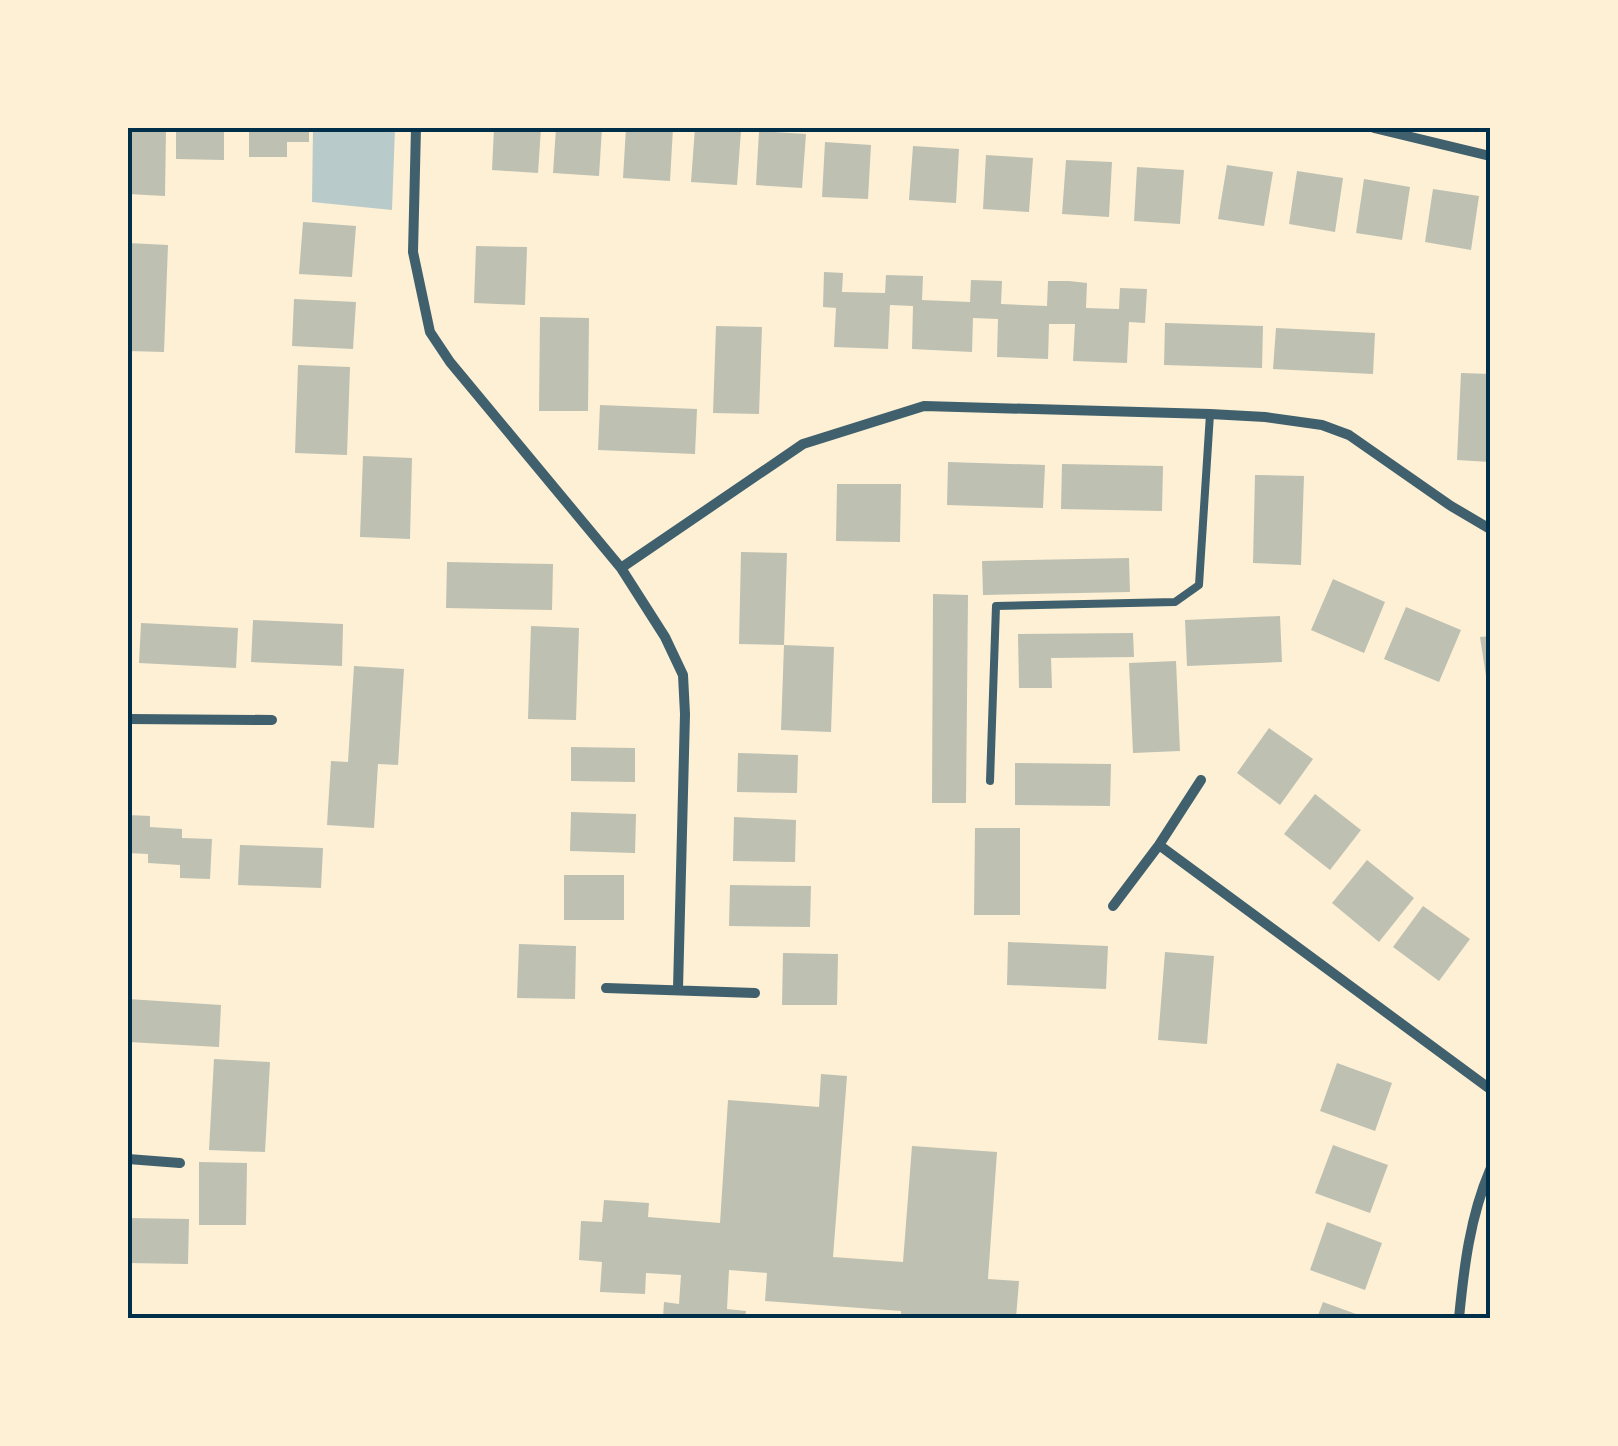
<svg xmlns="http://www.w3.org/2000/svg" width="1618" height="1446" font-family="Overpass,sans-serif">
<rect width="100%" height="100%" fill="#fdf0d5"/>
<path fill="#b9caca" d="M313 128H395L392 210 312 202Z"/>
<path fill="#bec0b2" d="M128 128H166L165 196 128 194Z
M176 128H224V160L176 159Z
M249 128H309V142H287V157H249Z
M494 128H541L538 173 492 170Z
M556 128H602L599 176 553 173Z
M626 128H673L670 181 623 178Z
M695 128 741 131 737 185 691 182Z
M759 131 806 134 802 188 756 185Z
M825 142 871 145 868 199 822 197Z
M913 146 959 149 956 203 909 200Z
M986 155 1033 158 1029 212 983 209Z
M1066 160 1112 162 1109 217 1062 214Z
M1227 165 1273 172 1264 226 1218 219Z
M1137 167 1184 170 1180 224 1134 221Z
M1297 171 1343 178 1335 232 1289 224Z
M1364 179 1410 187 1402 240 1356 233Z
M1433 189 1479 196 1471 250 1425 242Z
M303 222 356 226 352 277 299 274Z
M128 243 168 245 164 352 128 351Z
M476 246 527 247 525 305 474 303Z
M824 272 843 273 842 292 885 293 886 275 923 276 922 300 970 302 971 280 1002 281 1001 304 1047 306 1048 281H1069L1087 283 1086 308 1119 309 1120 288 1147 289 1145 323 1129 322 1127 363 1073 361 1075 324H1049L1048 359 997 357 998 319 973 318 972 352 912 349 913 306 890 305 888 349 834 347 836 308 823 307Z
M294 299 356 302 353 349 292 346Z
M540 317 589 318 588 411H539Z
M1165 323 1263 326 1262 368 1164 365Z
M716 326 762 327 759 414 713 413Z
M1276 328 1375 333 1373 374 1273 369Z
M298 365 350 367 347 455 295 453Z
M1461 373 1490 374V462L1457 460Z
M600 405 697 409 695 454 598 450Z
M363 456 412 458 410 539 360 537Z
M948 462 1045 465 1043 508 947 505Z
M1062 464 1163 466 1162 511 1061 509Z
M1255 475 1304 476 1301 565 1253 563Z
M837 484H901L900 542 836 541Z
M741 552 787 553 784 645 739 644Z
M1129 558 1130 592 983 595 982 561Z
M447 562 553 564 552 610 446 608Z
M1333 579 1385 602 1364 653 1311 630Z
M933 594 968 595 966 803H932Z
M1406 607 1461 630 1439 682 1384 659Z
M1280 616 1282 662 1187 666 1185 620Z
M253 620 343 624 342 666 251 662Z
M141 623 238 628 236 668 139 663Z
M531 626 579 628 576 720 528 719Z
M1133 633 1134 657 1051 658 1052 688H1019L1018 634Z
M1490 636V689H1488L1480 637Z
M784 645 834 647 831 732 781 730Z
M1176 661 1180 751 1133 753 1129 663Z
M354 666 404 669 398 765 378 764 374 828 327 825 331 761 348 762Z
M1269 728 1313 759 1280 805 1237 773Z
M571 747 635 748V782L571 781Z
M738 753 798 755 797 793 737 792Z
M1015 763 1111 764 1110 806 1015 805Z
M1315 794 1361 830 1330 870 1284 834Z
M571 812 636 814 635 853 570 851Z
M128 815 150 816V827L182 829V838L212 839 210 879 180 878V865L148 863V854L128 853Z
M734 817 796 820 795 862 733 861Z
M975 828H1020V915H974Z
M240 845 323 848 321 888 238 885Z
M1367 860 1414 898 1379 942 1332 903Z
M564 875H624V920H564Z
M730 885 811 886 810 927 729 926Z
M1423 906 1470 939 1439 981 1393 947Z
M1008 942 1108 946 1106 989 1007 985Z
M519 944 576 946 575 999 517 998Z
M1165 952 1214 956 1207 1044 1158 1040Z
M783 953 838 954 837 1005H782Z
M128 999 221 1005 219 1047 128 1042Z
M214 1059 270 1062 265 1152 209 1150Z
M1337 1063 1392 1083 1375 1131 1320 1111Z
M821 1074 847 1076 833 1257 903 1262 912 1146 997 1152 988 1279 1019 1281 1016 1318H901V1311L765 1301 767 1273 729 1270 727 1309 746 1311 745 1318H663L664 1302 679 1304 681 1275 646 1273 645 1294 600 1292 602 1262 579 1260 581 1221 602 1222 604 1200 649 1203 648 1217 720 1223 728 1100 819 1107Z
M1333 1145 1388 1165 1370 1213 1315 1193Z
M199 1162 247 1163 246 1225H199Z
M128 1218 189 1219 188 1264 128 1263Z
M1327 1222 1382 1243 1365 1290 1310 1270Z
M1323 1302 1367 1318H1317Z"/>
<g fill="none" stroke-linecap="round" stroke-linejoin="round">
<path stroke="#3f606c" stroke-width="8" d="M990 781 996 606 1175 602 1199 585 1210 414"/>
<path stroke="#3f606c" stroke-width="10" d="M416 128 413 252 430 332 450 362 621 568 665 637 683 675 685 714 678 989
M1374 128 1490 156
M621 568 803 444 924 406 1210 414 1265 417 1322 425 1349 435 1451 506 1490 529
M128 719 272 720
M1159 845 1490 1089
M1113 906 1159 845 1201 780
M606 988 755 993
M128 1159 180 1163
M1459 1318C1464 1267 1470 1217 1490 1170"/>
</g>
<rect width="1618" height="1446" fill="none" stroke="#fdf0d5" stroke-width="260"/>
<rect x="130" y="130" width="1358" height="1186" fill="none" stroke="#003049" stroke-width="4"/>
</svg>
